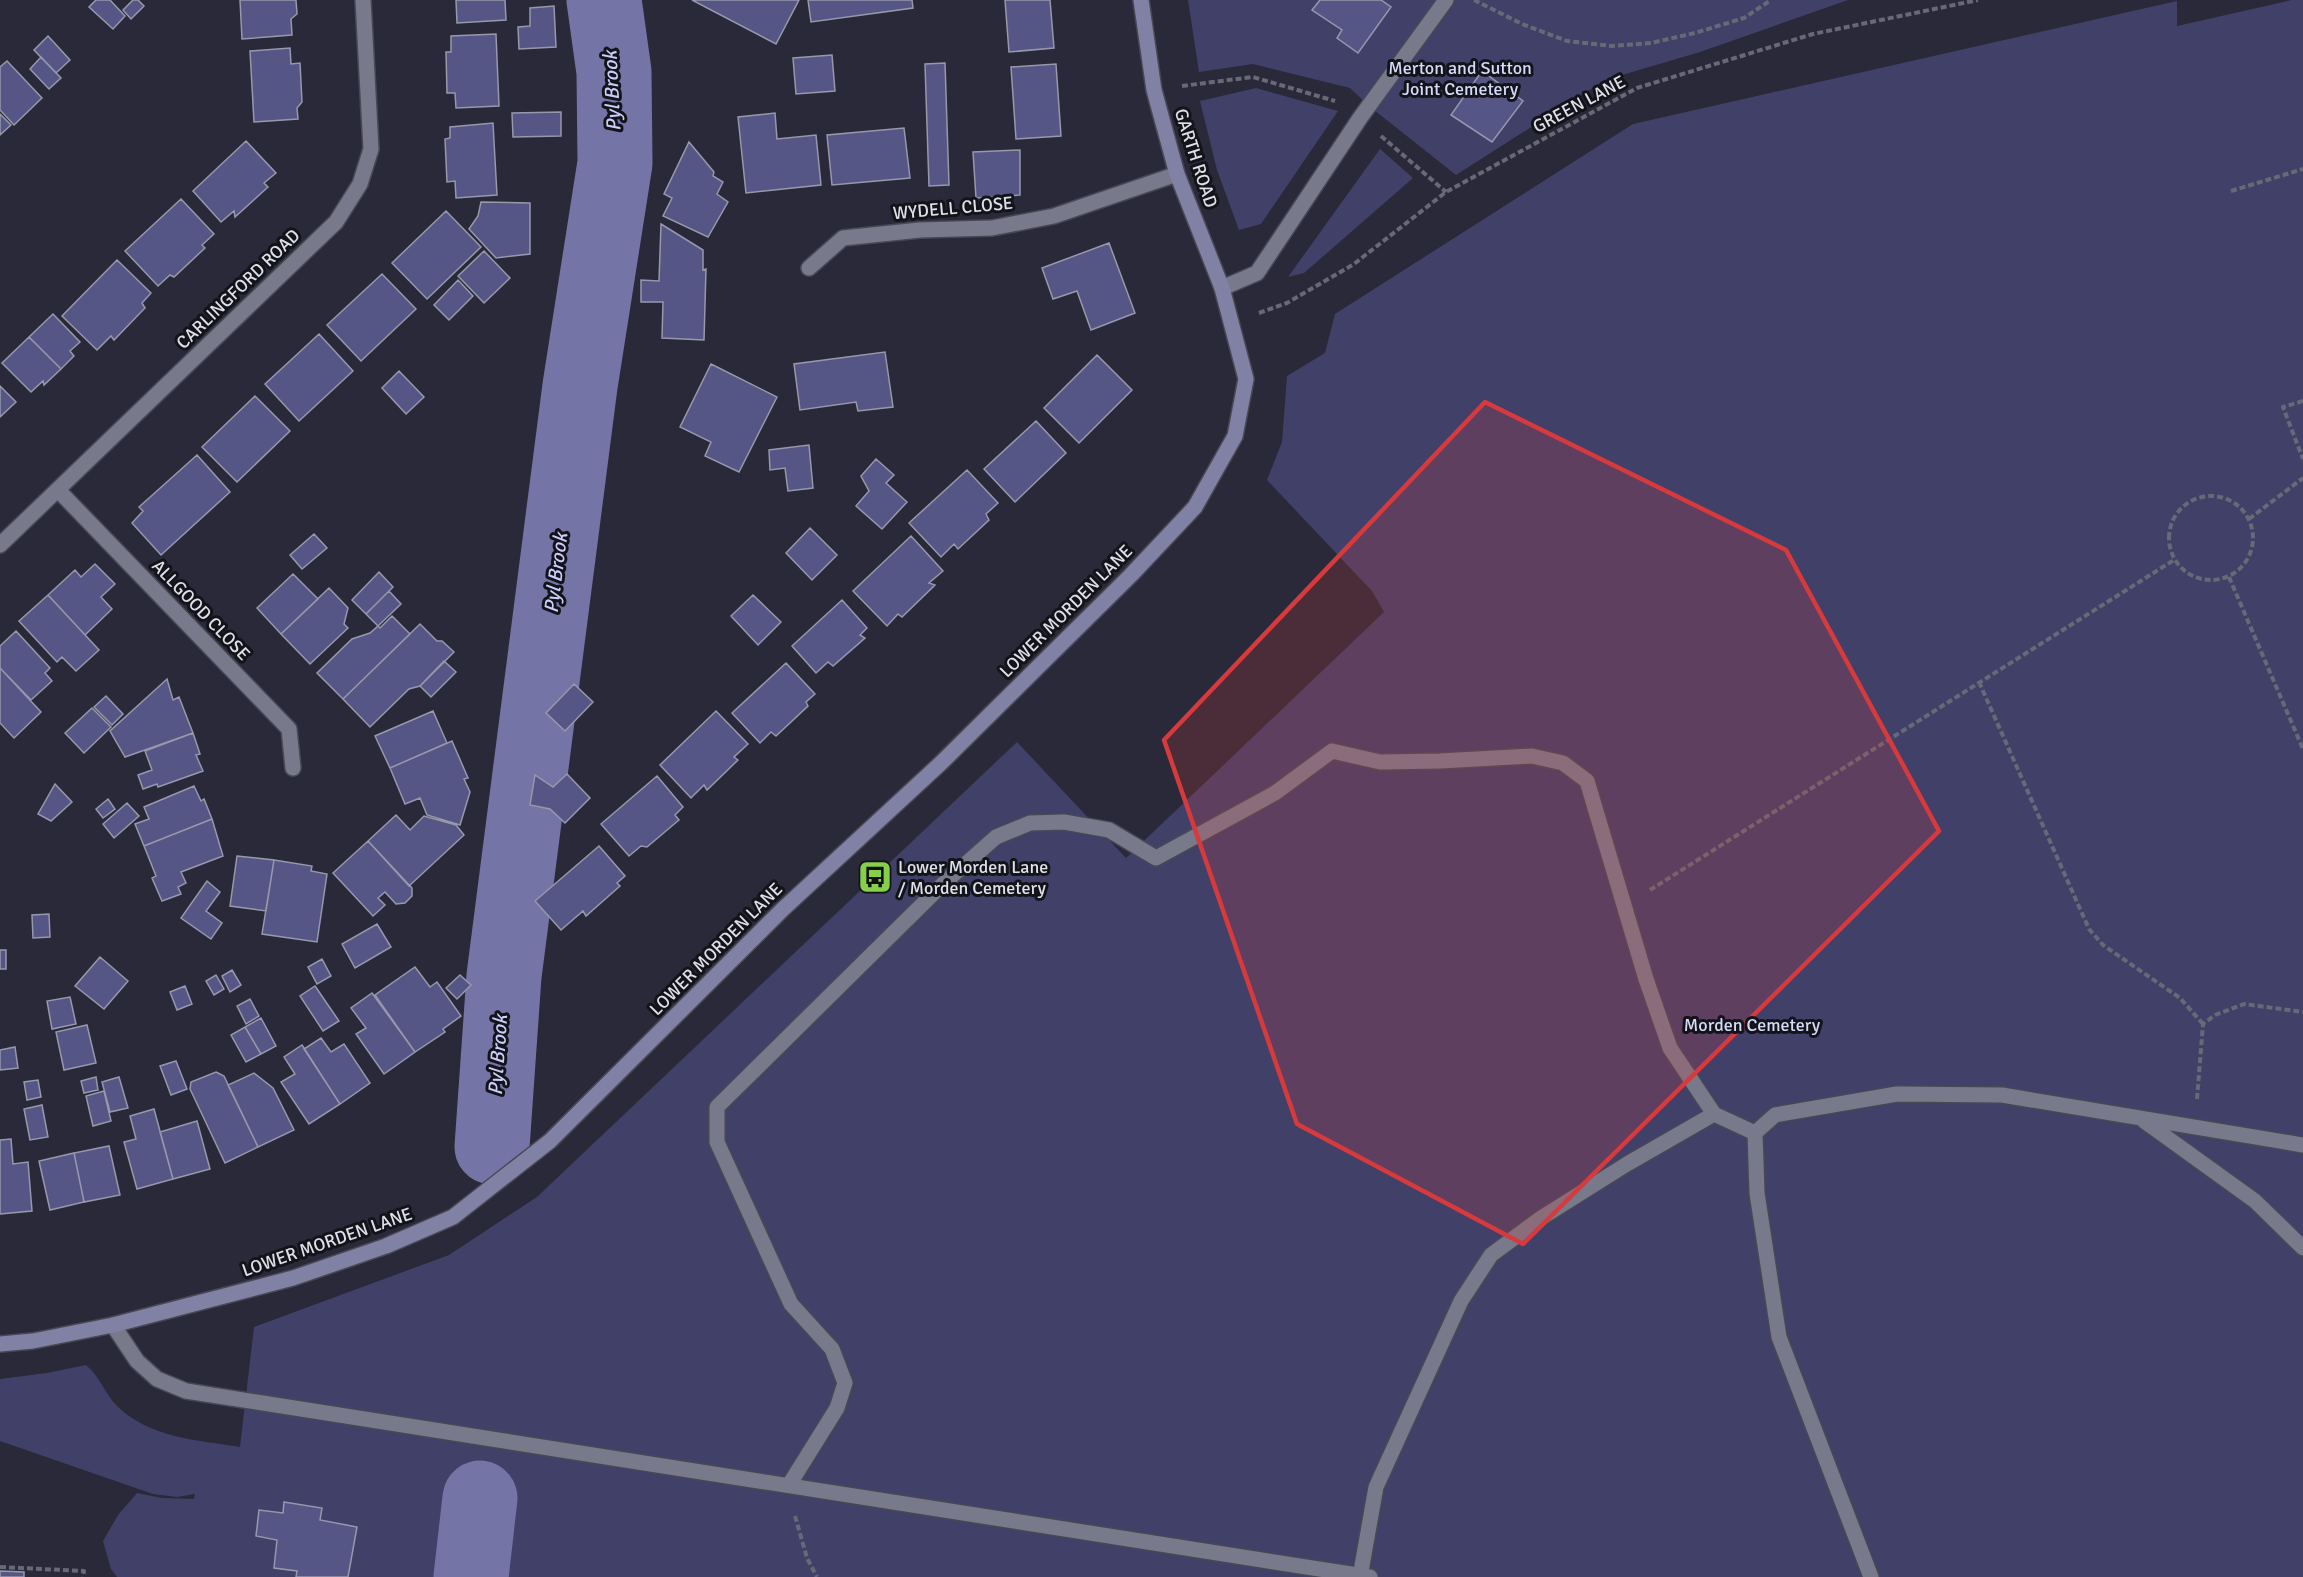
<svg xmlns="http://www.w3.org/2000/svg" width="2303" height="1577" font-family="Signika,sans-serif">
<rect width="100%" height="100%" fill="#292939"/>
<path fill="#414069" d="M1188 0H1848L1700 52 1605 80 1456 175 1369 106 1350 88 1253 64 1199 72Z
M2292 0H2303V1577H117L111 1569 103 1541 118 1515 137 1493 162 1498 194 1499 195 1494 177 1497 153 1494 0 1441V1379L47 1373 86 1365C99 1375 105 1394 117 1406 150 1438 197 1440 240 1447L254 1327 449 1255 537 1197 1017 742 1126 858 1384 612 1372 591 1267 480 1282 442 1287 376 1325 353 1335 314 1633 124 2177 1V26Z
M1256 88 1338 111 1261 224 1239 230 1217 170 1200 101Z
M1380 149 1413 178 1304 273 1288 277Z"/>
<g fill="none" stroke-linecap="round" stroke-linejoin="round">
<path stroke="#7474a7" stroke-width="75" d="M492 1147 504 976 580 386 615 163 614 72 604 0
M471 1577 480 1498"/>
</g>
<path fill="#565686" stroke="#9798ac" stroke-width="1.5" d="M96 0H110L125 16 113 29 89 7Z
M133 0H138L144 6 131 19 123 10Z
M240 0H296L297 14 291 19 292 35 242 39Z
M456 0H505L506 20 457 23Z
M692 0H799L776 44Z
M808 0H912L913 8 811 22Z
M1005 0H1050L1054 48 1009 52Z
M1320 0H1381L1391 7 1358 53 1337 38 1342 30 1312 10Z
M554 6 556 47 519 49 518 27 530 26V8Z
M496 34 499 106 456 108 455 93H447L446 52H451V36Z
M48 36 70 60 56 73 34 50Z
M290 48 291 64 300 63 302 102 297 108 298 119 254 122 250 51Z
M832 55 835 91 796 94 793 58Z
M41 57 61 78 49 89 30 69Z
M7 61 42 98 14 125 0 110V67Z
M945 63 949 185 929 186 925 64Z
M1056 64 1061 136 1016 139 1011 67Z
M1482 71 1523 101 1492 142 1451 115Z
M561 112V136L513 137 512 113Z
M775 113 777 139 816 135 821 185 746 193 738 117Z
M0 114 11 125 0 135Z
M493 123 497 195 456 198 455 181 447 182 445 139 450 138V127Z
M904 128 910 178 832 185 827 135Z
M246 141 276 173 264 183 268 187 235 217 234 211 221 222 193 191Z
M689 142 714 172 713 176 723 182 717 194 728 202 708 237 663 216 672 198 664 194Z
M1020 150V195L976 198 973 152Z
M181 199 214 234 202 245 205 248 174 277 170 275 158 286 125 251Z
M481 202 530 203V254L496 258 469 229 478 216Z
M446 211 481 247 427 299 392 263Z
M661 224 703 250V270L706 269 704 340 662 338 663 302H641V280L659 281Z
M1109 243 1135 313 1091 330 1077 291 1053 299 1042 268Z
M484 251 510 278 484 303 458 276Z
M117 260 151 293 142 303 145 308 114 340 111 336 97 350 62 316Z
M382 274 416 309 361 361 327 325Z
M458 280 473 296 449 320 434 305Z
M53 314 80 342 70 351 74 356 61 369 29 337Z
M319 334 353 371 299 421 265 384Z
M29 337 61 369 44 385 43 381 31 392 2 363Z
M885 352 893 407 858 411 856 402 800 410 794 364Z
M1097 355 1132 390 1079 443 1044 408Z
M711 364 777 397 739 472 705 456 711 442 680 427Z
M399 371 424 397 406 414 382 388Z
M0 386 16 402 0 417Z
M255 396 290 431 237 482 202 447Z
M1036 421 1066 453 1015 502 984 469Z
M809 445 813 488 788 491 785 468 770 470 769 450Z
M197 455 230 492 161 555 132 523 143 511 139 507Z
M876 459 894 475 886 483 907 502 882 529 856 506 869 491 861 476Z
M967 470 998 503 986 514 989 520 958 549 954 544 941 557 909 523Z
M810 528 837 555 812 580 786 553Z
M314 534 327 548 302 569 290 555Z
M911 536 943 571 929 583 935 585 902 617 898 614 887 626 853 591Z
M95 564 115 584 101 597 112 609 85 635 48 595 75 570 81 577Z
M379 572 393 587 366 614 352 600Z
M293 574 318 599 281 634 257 608Z
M329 588 348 608 344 624 348 628 310 664 281 634Z
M389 591 401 604 378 626 366 614Z
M48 595 99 650 76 671 62 657 57 662 19 621Z
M753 595 781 622 758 645 731 616Z
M842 600 867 628 860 635 865 638 833 666 828 662 816 673 792 646Z
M392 616 410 634 343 699 317 673 352 639 370 633 378 626 380 628Z
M420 624 437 641H442L454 652 420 686 409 689 370 727 343 699Z
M16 631 50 668 45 673 52 681 31 700 0 668V646Z
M444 661 456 672 431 697 420 686Z
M786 663 815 694 806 702 808 706 776 736 771 732 760 743 732 713Z
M0 668 41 712 14 738 0 723Z
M167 679 173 700 179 697 193 733 125 757 110 731Z
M574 684 593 702 565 731 546 713Z
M106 696 123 714 112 725 94 707Z
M92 708 111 727 84 753 65 733Z
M433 711 447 743 390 768 375 736Z
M716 711 748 744 734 757 738 760 707 790 704 785 691 798 660 765Z
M193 733 200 754 196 755 203 771 158 787 157 784 143 789 138 775 152 770 145 751Z
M452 741 468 778 464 779 470 792 460 825 427 815 420 798 405 804 390 768Z
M567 774 590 798 565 823 550 809 530 805 535 775 553 787Z
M657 776 683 807 675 815 679 820 647 847 641 846 629 856 601 824Z
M55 784 72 802 51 821 38 814Z
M194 786 201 801 204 799 212 819 144 846 135 824 149 819 144 807Z
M108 799 115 809 103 818 96 809Z
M127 803 139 816 114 838 103 824Z
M396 815 410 830 424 816 456 825 464 835 409 886 368 841Z
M212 819 223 856 181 872 186 883 178 887 181 894 162 901 152 878 156 876 144 846Z
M368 841 412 888V896L405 903 396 904 385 892 378 898 385 905 373 916 333 873Z
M599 846 625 876 617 883 620 886 586 916 583 911 561 930 535 901Z
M237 856 274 860 266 911 230 906Z
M274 860 312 866 311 871 327 874 317 942 262 934Z
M207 881 220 892 206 911 222 923 211 939 181 918Z
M49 914 50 937 33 938 32 915Z
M377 924 391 947 355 968 342 944Z
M0 950H6V969H0Z
M100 957 128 981 104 1009 75 986Z
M322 959 331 976 317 984 308 967Z
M415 967 430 987 437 982 461 1016 443 1029 445 1032 415 1052 375 995Z
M232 970 241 985 230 992 222 976Z
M216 975 224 989 214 995 206 981Z
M460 975 471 985 457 999 446 988Z
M185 986 192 1004 177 1010 170 992Z
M315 986 339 1021 323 1031 300 996Z
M372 993 415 1052 384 1074 356 1034 366 1028 351 1008Z
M70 997 76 1024 52 1029 47 1001Z
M250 999 259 1016 246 1024 237 1006Z
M261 1018 276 1046 261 1054 245 1027Z
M87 1025 96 1063 64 1070 56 1032Z
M245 1027 261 1054 246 1062 231 1035Z
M321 1038 331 1052 344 1044 370 1083 340 1104 304 1049Z
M302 1045 340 1104 309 1124 281 1082 295 1074 284 1057Z
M15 1047 18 1068 0 1070V1050Z
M176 1061 187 1089 171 1095 160 1066Z
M216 1072 224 1076 258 1147 225 1163 190 1089 191 1082Z
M254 1073 273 1088 294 1130 258 1147 228 1085Z
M96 1077 98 1090 84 1093 81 1081Z
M119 1077 128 1108 110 1112 102 1082Z
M38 1080 41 1097 27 1100 24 1082Z
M104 1091 111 1121 93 1126 86 1096Z
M42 1105 48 1137 30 1140 24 1109Z
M154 1109 173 1179 137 1189 124 1142 136 1139 130 1116Z
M197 1121 210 1169 173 1179 160 1132Z
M11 1139 13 1164 28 1162 32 1211 0 1214V1140Z
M109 1146 120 1195 84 1202 74 1153Z
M74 1153 84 1202 50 1210 39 1161Z
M284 1502 322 1508 320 1520 357 1527 348 1577H296L297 1571 274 1568 277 1540 256 1536 259 1510 283 1513Z
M0 1571 24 1572V1577H0Z"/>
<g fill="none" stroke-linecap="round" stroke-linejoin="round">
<defs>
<path id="lane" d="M1222 288 1257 273 1360 118 1446 0
M2144 1121 2255 1201 2303 1248
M113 1325 137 1361 157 1379 186 1391 1370 1577
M789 1485 837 1408 845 1383 832 1349 791 1304 717 1142V1107L943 884 996 837 1030 823 1064 822 1109 830 1156 858 1275 793 1332 751 1380 762 1440 761 1532 756 1563 763 1587 781 1646 979 1670 1048 1714 1114
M1360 1577 1376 1487 1461 1301 1491 1255 1541 1218 1627 1164 1714 1114 1755 1133
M1871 1577 1779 1337 1757 1193 1755 1133 1775 1115 1897 1094 2002 1095 2303 1145"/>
<path id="street" d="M809 268 843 238 920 230 992 228 1054 216 1177 174
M58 490 289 729 293 768
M0 545 336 222 360 184 371 149 363 0"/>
<path id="secondary" d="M0 1344 33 1341 113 1325 293 1278 386 1246 453 1217 550 1141 783 909 941 763 1131 575 1195 507 1235 436 1246 379 1222 288 1177 174 1154 90 1141 0"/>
</defs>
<use href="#lane" stroke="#484855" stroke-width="18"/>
<use href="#street" stroke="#484855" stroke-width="18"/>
<use href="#secondary" stroke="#484855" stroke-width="18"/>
<path stroke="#686876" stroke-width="4" stroke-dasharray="6 3" stroke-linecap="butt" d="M1474 0 1522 24 1567 41 1612 46 1651 43 1695 33 1744 18 1771 0
M1182 86 1253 77 1335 101
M1381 136 1446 192
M2231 191 2303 169
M1259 313 1287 303 1354 264 1446 192 1637 88 1813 34 1978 0
M2303 401 2283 407 2303 459
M2169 538a42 42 0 1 1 84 0a42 42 0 1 1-84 0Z
M2249 519 2303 478
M2229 577 2303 749
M1979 682 2089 929 2103 945 2180 998 2203 1024
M1650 890 2174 560
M2197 1099 2203 1024 2215 1015 2244 1004 2303 1012
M795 1516 807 1558 817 1577
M0 1567 84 1571 83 1577"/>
<use href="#lane" stroke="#78798b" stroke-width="15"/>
<use href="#street" stroke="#78798b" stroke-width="15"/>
<use href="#secondary" stroke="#8181a6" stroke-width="15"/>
</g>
<path fill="#d73a3c" fill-opacity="0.2" stroke="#d73a3c" stroke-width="4.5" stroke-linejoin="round" d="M1485 402 1786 550 1939 831 1523 1244 1297 1124 1164 740Z"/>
<defs>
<symbol id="bus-square" viewBox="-11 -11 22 22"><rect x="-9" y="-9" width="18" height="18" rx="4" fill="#86cf4b" stroke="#13131a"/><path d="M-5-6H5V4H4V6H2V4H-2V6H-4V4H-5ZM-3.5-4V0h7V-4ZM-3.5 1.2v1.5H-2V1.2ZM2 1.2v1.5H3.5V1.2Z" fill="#111"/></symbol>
</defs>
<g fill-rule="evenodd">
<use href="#bus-square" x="856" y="858" width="38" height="38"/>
</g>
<g text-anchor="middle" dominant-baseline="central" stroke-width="6" stroke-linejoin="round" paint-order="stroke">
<g font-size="18" fill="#d8daf9" stroke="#13131a">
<text x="1460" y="68">Merton and Sutton<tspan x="1460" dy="21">Joint Cemetery</tspan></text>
<text x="1752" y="1025">Morden Cemetery</text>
</g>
<g font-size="18" fill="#e0e0eb" stroke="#13131a">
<text transform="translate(1579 104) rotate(-28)">GREEN LANE</text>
<text transform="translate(1196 158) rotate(72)">GARTH ROAD</text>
<text transform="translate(953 208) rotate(-5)">WYDELL CLOSE</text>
<text transform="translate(238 289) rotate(-44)">CARLINGFORD ROAD</text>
<text transform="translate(201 610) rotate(46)">ALLGOOD CLOSE</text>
<text transform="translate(1066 611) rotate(-45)">LOWER MORDEN LANE</text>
<text transform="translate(716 949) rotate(-45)">LOWER MORDEN LANE</text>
<text transform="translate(327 1242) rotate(-19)">LOWER MORDEN LANE</text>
</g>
<g font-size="18" fill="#e0e0eb" stroke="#13131a" text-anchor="start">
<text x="898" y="867">Lower Morden Lane<tspan x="898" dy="21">/ Morden Cemetery</tspan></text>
</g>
<g font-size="20" font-style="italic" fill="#cccdfc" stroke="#13131a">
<text transform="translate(612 91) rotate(-93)">Pyl Brook</text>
<text transform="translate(556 573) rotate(-83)">Pyl Brook</text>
<text transform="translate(498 1055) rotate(-86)">Pyl Brook</text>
</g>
</g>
</svg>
